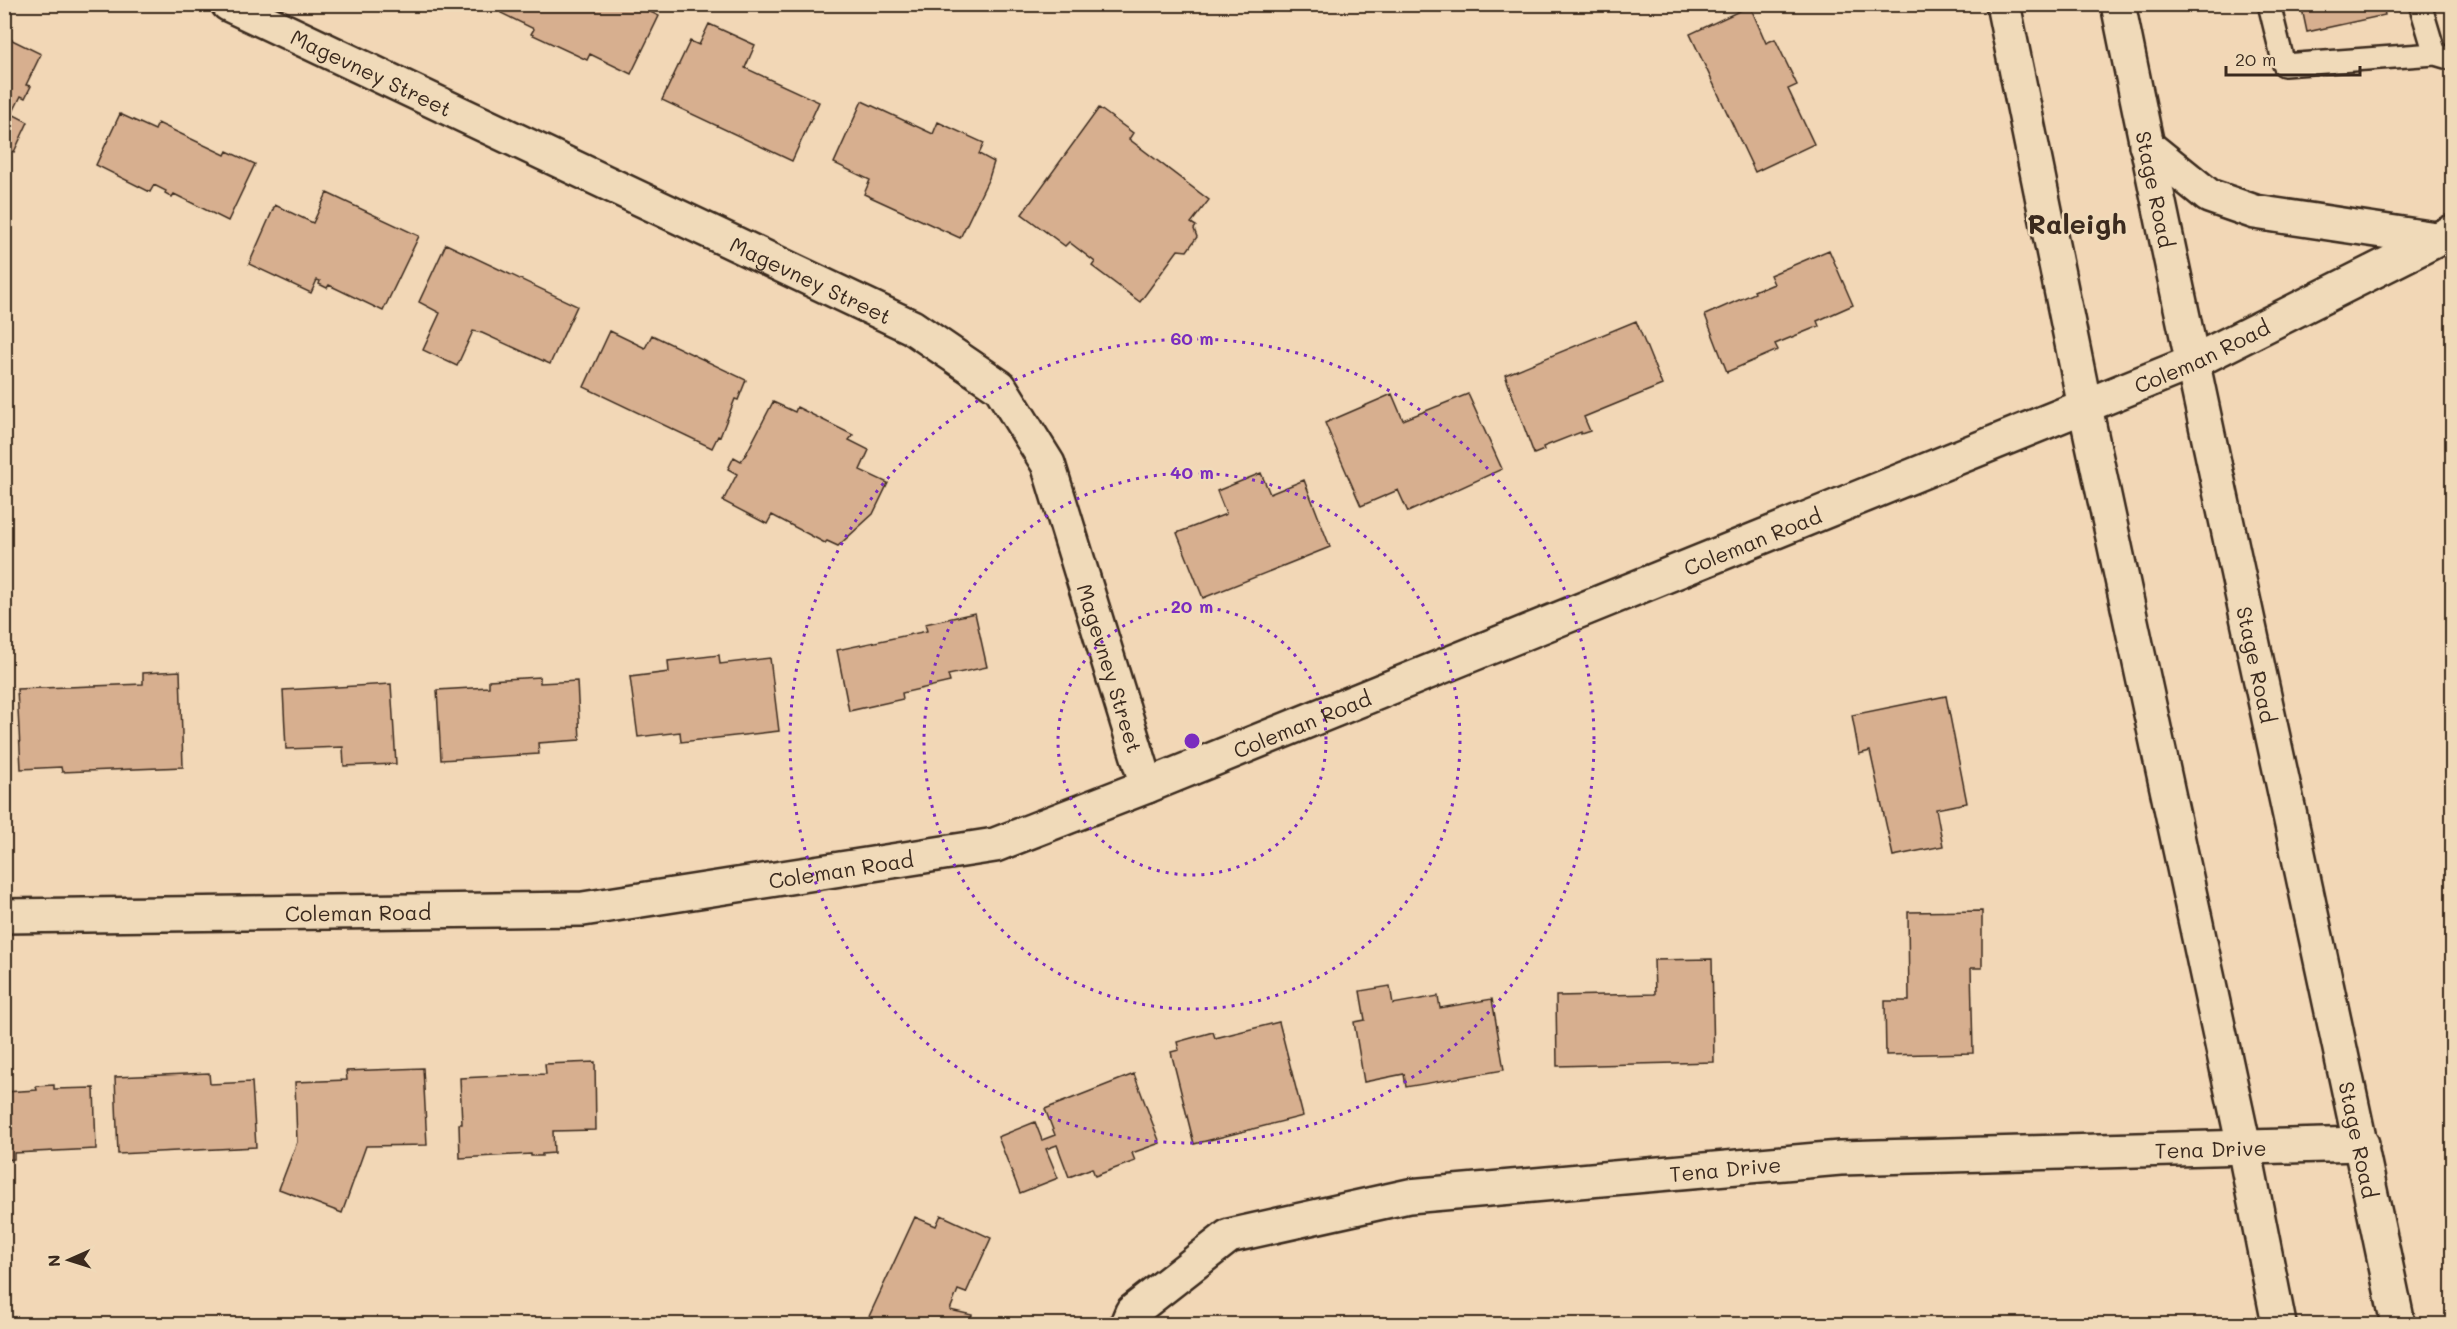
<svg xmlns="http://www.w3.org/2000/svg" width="2457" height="1329" font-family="Mali,sans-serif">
<rect width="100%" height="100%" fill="#f2d7b6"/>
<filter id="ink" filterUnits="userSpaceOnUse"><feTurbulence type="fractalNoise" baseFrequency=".0167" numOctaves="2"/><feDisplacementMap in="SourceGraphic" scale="12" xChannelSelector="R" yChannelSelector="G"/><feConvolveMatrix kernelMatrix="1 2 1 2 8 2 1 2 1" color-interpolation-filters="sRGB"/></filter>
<g filter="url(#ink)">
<path fill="#d7af8f" stroke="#3b2a1e" stroke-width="1.5" d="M505 4H634L659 16 631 74 590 54 587 60 531 34 534 29 501 13Z
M2301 4H2383L2385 15 2307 32Z
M1750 6 1766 43 1775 39 1797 85 1788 89 1814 144 1755 172 1690 34Z
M709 24 755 45 745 68 819 102 792 161 662 100 690 41 699 45Z
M4 36 41 54 26 85 31 86 25 98 21 96 12 114 28 122 14 152 4 147Z
M862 101 933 134 938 122 984 143 979 154 994 162 989 178 960 238 864 194 870 180 834 163Z
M1099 108 1133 133 1129 139 1209 200 1191 223 1196 226 1194 229 1197 237 1187 251 1178 250 1140 302 1092 266 1095 262 1069 242 1065 246 1022 214Z
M120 114 155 130 158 123 225 155 227 151 255 164 228 221 174 194 172 197 165 193 166 191 154 185 150 192 96 165Z
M327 193 419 236 383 311 329 285 327 288 319 284 320 281 317 280 311 293 249 264 275 205 313 223Z
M446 244 577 306 550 364 482 333 473 331 457 366 423 350 440 313 419 302Z
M1829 250 1853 305 1817 321 1819 326 1775 344 1778 350 1727 372 1705 315 1755 293 1754 291 1761 288 1762 289 1774 284 1770 275Z
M1636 321 1662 385 1584 417 1590 431 1581 434V432L1543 447 1544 450 1534 454 1505 375Z
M610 331 645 348 652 335 746 380 738 400 735 399 720 437 718 436 712 448 584 387Z
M1392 394 1403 420 1468 394 1502 469 1408 512 1398 490 1361 506 1325 423Z
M773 402 795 412 797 407 853 435 849 440 869 450 860 470 888 483 873 514 838 546 827 541 825 543 772 515 767 524 723 501 737 474 728 469 734 457 741 461 746 454Z
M1261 473 1270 494 1304 480 1330 547 1203 598 1177 533 1226 514 1217 491Z
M975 613 987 667 948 675 950 682 902 693 903 699 849 711 837 650 927 631 925 624Z
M719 655 720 664 770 658 779 731 681 742 680 732 638 737 630 677 669 672 668 661Z
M180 671 183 767 62 772 61 767 21 769 17 689 143 684V673Z
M540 677V683L577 681 580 740 538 743 539 754 441 760 437 690 489 687V680Z
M391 684 396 764 344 766 343 747 286 749 283 690Z
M1946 696 1967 803 1936 809 1943 846 1893 856 1870 751 1859 754 1852 715Z
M1982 911V968H1971L1973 1053 1886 1055 1885 1001H1909L1908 912Z
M1712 959 1714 1062 1557 1066 1556 996 1655 994 1654 960Z
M1390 986 1393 1004 1438 996 1440 1008 1492 999 1504 1070 1406 1087 1404 1074 1364 1082 1354 1022 1365 1020 1360 991Z
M1279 1022 1303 1116 1194 1144 1171 1052 1179 1050 1177 1042 1213 1032 1215 1038Z
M595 1062 596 1130 553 1131 554 1153 542 1154V1156H531V1154L460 1158 459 1124H462L460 1078 546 1074 545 1064Z
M423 1068 427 1145 366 1146 342 1213 279 1189 297 1142 295 1082 347 1080 346 1071Z
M209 1073 210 1084 252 1082 256 1147 118 1154 115 1077Z
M1134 1074 1160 1143 1132 1153 1135 1161 1095 1176 1092 1168 1069 1177 1057 1145 1046 1149 1058 1178 1020 1193 998 1137 1035 1122 1042 1140 1055 1135 1045 1109Z
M54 1085V1089L94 1088 96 1149 14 1153V1159L4 1160V1092L37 1090 36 1086Z
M941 1215 991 1238 966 1293 958 1290 950 1310 972 1315 970 1324 866 1323 915 1217 936 1226Z"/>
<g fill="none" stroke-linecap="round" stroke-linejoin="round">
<defs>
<path id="lane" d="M2269 4 2284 65 2435 54 2452 59
M2420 4 2435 54"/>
<g id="street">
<path id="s1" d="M228 4 912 327 1000 387 1048 464 1147 786"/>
<path id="s2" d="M1127 1324 1132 1312 1229 1236 1409 1196 1840 1158 2362 1144"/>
</g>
<g id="secondary">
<path d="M2003 4 2085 407 2244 1147 2279 1324"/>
<path id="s3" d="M2118 4C2207 445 2307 884 2398 1324"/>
<path d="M2146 145 2209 196 2255 212 2436 239"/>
<path id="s4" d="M4 916 583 909 995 845 1147 786 2191 363 2452 232"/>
</g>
</defs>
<use href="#lane" stroke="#3b2a1e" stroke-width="26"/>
<use href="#street" stroke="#3b2a1e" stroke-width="38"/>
<use href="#secondary" stroke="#3b2a1e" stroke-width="38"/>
<use href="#lane" stroke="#f0dab9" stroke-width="21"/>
<use href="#street" stroke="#f0dab9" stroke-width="33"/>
<use href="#secondary" stroke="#f0dab9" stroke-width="33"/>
</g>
</g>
<g fill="none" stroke="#7b2cbf" stroke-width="3" stroke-dasharray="3 6">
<circle cx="1192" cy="741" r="134"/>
<circle cx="1192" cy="741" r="268"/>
<circle cx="1192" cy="741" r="402"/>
</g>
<g text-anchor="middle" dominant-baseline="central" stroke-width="5" stroke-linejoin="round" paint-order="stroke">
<g font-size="21" fill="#3b2a1e" stroke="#f0dab9">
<text stroke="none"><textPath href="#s1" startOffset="159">Magevney Street</textPath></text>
<text stroke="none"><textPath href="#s3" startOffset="189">Stage Road</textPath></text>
<text stroke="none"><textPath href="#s1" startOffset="645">Magevney Street</textPath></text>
<text stroke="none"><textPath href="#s4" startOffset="2298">Coleman Road</textPath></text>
<text stroke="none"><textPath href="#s4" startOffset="1812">Coleman Road</textPath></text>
<text stroke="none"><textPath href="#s3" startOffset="675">Stage Road</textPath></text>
<text stroke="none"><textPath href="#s1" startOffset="1167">Magevney Street</textPath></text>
<text stroke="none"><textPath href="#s4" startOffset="1326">Coleman Road</textPath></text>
<text stroke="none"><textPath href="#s4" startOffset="840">Coleman Road</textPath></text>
<text stroke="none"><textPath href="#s4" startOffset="354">Coleman Road</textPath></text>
<text stroke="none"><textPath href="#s3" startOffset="1161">Stage Road</textPath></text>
<text stroke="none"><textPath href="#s2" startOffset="1124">Tena Drive</textPath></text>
<text stroke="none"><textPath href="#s2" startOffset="638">Tena Drive</textPath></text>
</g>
<g font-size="27" font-weight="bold" fill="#3b2a1e" stroke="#f0dab9">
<text x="2077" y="223">Raleigh</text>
</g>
</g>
<circle cx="1192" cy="741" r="9" fill="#7b2cbf" stroke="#f0dab9" stroke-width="3"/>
<g font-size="18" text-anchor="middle" font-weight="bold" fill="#7b2cbf" stroke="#f0dab9" stroke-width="5" stroke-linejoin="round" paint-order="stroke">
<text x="1192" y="345">60 m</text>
<text x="1192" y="479">40 m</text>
<text x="1192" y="613">20 m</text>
</g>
<rect width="2457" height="1329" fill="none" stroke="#f0dab9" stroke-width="24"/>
<rect x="12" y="12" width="2433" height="1305" fill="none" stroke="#3b2a1e" stroke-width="2" filter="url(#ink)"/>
<g transform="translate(69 1260) rotate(267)" stroke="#f0dab9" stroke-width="4.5" paint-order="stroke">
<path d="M0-4.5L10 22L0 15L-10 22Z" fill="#3b2a1e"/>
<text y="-9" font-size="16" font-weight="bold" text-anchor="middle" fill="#3b2a1e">N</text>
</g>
<path d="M2226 66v9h134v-9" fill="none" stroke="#3b2a1e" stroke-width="3"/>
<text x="2235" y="66" font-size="18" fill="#3b2a1e" stroke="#f0dab9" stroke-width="4.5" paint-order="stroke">20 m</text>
</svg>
